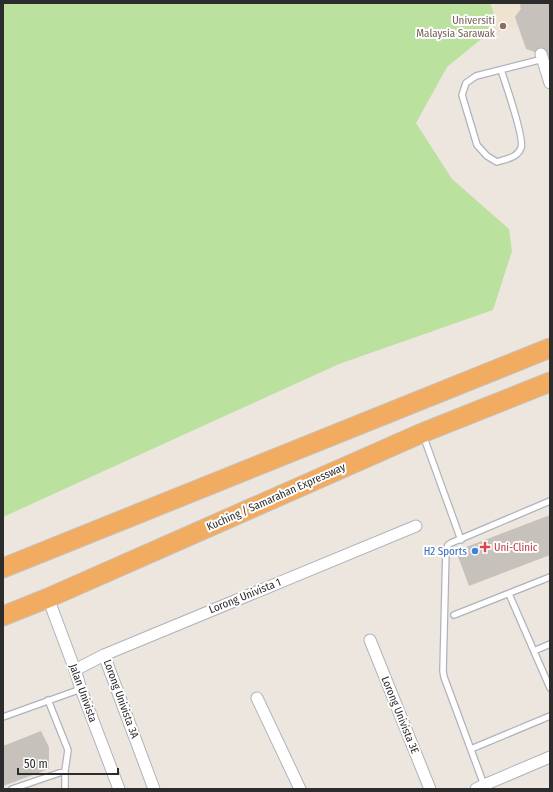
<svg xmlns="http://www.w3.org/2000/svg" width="553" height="792" font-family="'Fira Sans Condensed',sans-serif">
<rect width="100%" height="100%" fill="#ede6df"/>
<path fill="#eee2d0" d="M490 3H550V17L485 36 494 14Z"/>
<path fill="#bae19e" d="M3 3H490L494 14 485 36 447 67 416 123 452 179 509 229 512 251 493 310 339 364 3 517Z"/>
<path fill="#c6c1bb" d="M525 3H550V57L526 49 515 17Z
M550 515V555L469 586 456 551Z
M41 731 49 747V769L3 786V746Z"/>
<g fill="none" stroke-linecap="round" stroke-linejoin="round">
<path stroke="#c6c1bb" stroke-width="11" stroke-dasharray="11 5.5" stroke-linecap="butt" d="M525 3 541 54"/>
<defs>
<path id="service" d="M501 70C505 82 525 139 521 148 517 158 506 159 497 162L487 156 477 145 462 95 466 83 476 76 543 59
M423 435 461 540
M509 594 550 688
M454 615 550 577
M534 651 550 644
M48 700 68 750 65 771V789
M3 717 81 689
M471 749 550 716
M484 785 444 677 443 671 446 550 448 545 451 543 550 501
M12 789 65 771"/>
<path id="minor" d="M541 54 550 83
M48 598 75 670 81 689 119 789
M370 640 430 789
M104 655 154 789
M75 670 104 655 416 526
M257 698 300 789
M476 789 484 785 550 757"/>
<path id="trunk" d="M3 568 550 348
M3 616 48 598 422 433 550 382"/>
</defs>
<use href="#service" stroke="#b0b3bc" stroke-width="8"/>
<use href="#minor" stroke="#b0b3bc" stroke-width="13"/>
<use href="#trunk" stroke="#c4c4c4" stroke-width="21"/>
<use href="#service" stroke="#fff" stroke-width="5.5"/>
<use href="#minor" stroke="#fff" stroke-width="11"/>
<use href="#trunk" stroke="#f2ac62" stroke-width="19"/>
</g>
<circle fill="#8d6e63" stroke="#fff" stroke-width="1.5" cx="503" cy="26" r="4"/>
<path fill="#e0444e" stroke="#fff" stroke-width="1.5" d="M483 541h4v4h4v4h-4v4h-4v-4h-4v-4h4z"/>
<circle fill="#3f7fe0" stroke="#fff" stroke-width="1.5" cx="475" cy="551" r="4"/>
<g text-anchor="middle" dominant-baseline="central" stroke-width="4" stroke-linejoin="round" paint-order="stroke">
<g font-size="11" fill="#785e54" stroke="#fff" text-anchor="end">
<text x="495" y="20">Universiti<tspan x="495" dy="13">Malaysia Sarawak</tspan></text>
</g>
<g font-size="11" fill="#2c2c2c" stroke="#fff">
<text transform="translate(276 497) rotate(-24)">Kuching / Samarahan Expressway</text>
<text transform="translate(245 596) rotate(-22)">Lorong Univista 1</text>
<text transform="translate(83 693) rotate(70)">Jalan Univista</text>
<text transform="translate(121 699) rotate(70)">Lorong Univista 3A</text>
<text transform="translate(400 715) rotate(68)">Lorong Univista 3E</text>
</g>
<g font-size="11" fill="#be3a42" stroke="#fff" text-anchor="start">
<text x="494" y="547">Uni-Clinic</text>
</g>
<g font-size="11" fill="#366cbe" stroke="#fff" text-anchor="end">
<text x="467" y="551">H2 Sports</text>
</g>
</g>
<rect width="553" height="792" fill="none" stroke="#2c2c2c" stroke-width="8"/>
<path d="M18 768v6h100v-6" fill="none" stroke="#2c2c2c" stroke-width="2"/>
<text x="24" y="768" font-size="12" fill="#2c2c2c" stroke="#ffffff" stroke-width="3" paint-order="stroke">50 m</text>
</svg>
